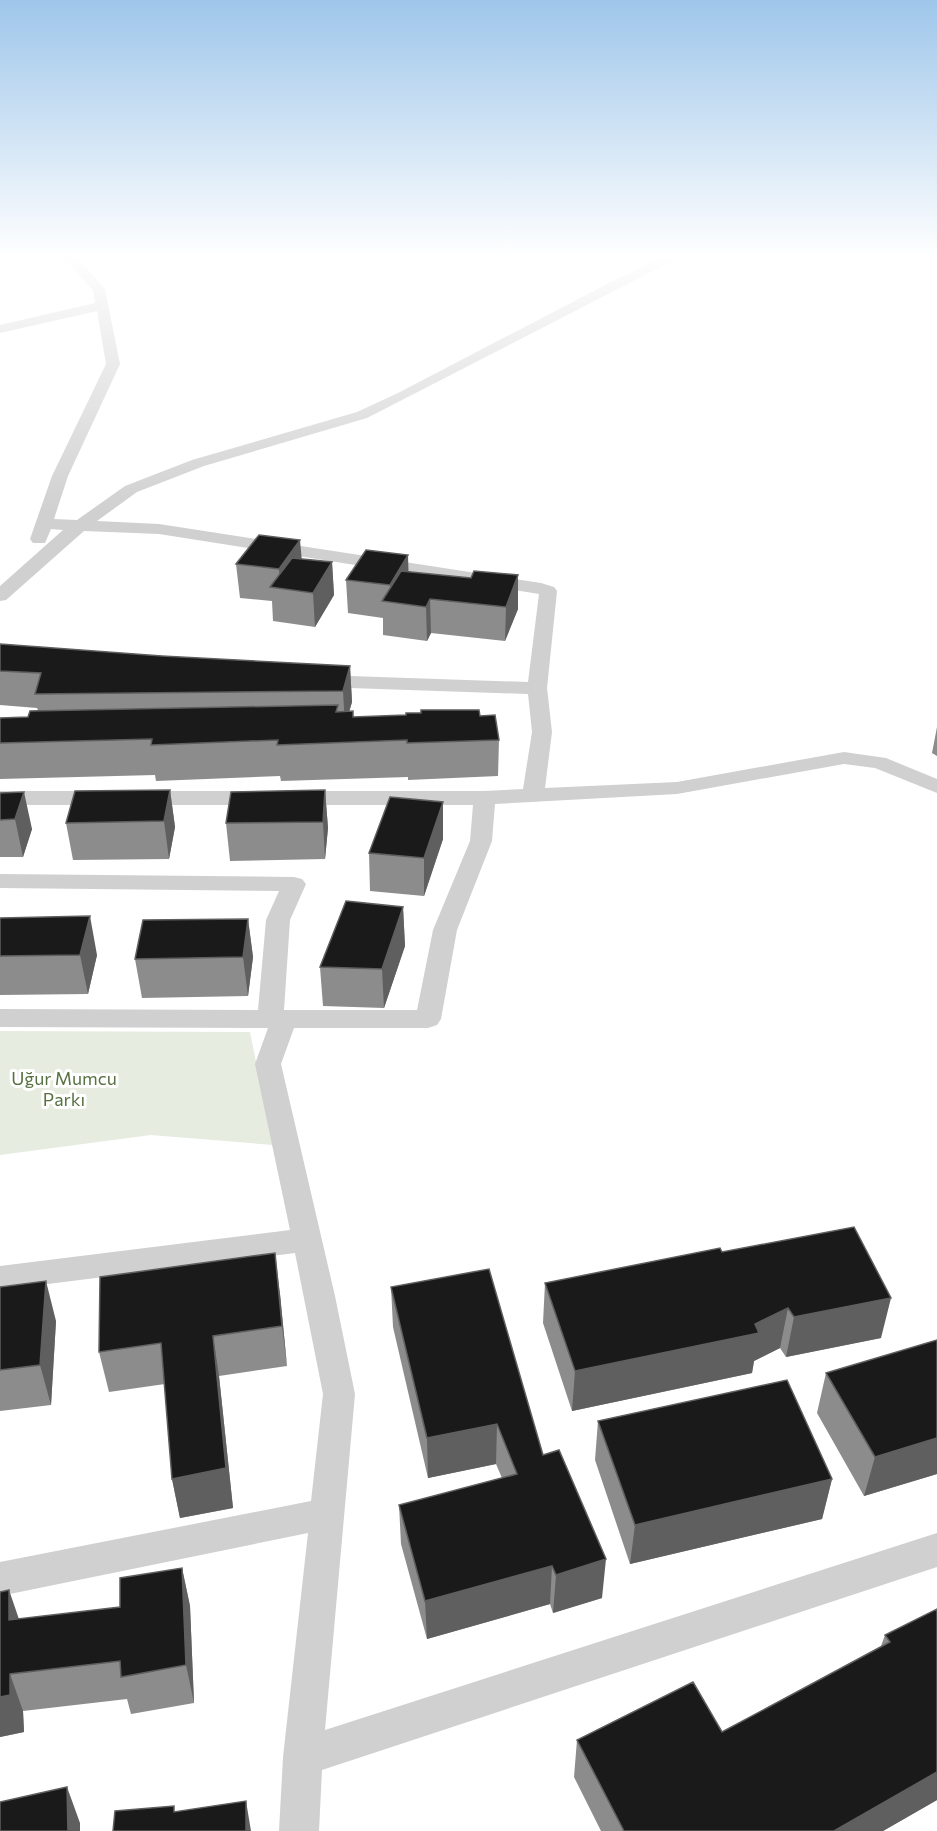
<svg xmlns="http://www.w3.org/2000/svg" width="937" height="1831" font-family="Commissioner,sans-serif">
<rect width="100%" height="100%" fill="#fff"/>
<path fill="#e6ecdf" d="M0 1031 250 1032 273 1145 151 1135 0 1155Z"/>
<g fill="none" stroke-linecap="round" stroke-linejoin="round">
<path fill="#d0d0d0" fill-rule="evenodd" d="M62 256H75L105 289 120 364 68 476 54 519 77 520 125 486 192 460 357 412 398 393 609 283 666 256H682L367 418 204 466 137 492 97 521 159 524 541 583 554 587 557 591 547 688 552 732 545 788 677 782 844 752 886 758 937 779V793L875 768 844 764 677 794 495 804 492 841 457 930 441 1019 437 1025 428 1028H294L281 1064 335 1296 355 1394 325 1730 937 1533V1567L322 1770 319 1831H279L283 1757 308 1533 0 1596V1562L311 1501 323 1394 295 1253 0 1290V1266L290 1230 255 1064 268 1028 0 1027V1009L258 1010 266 920 279 891 0 888V874L294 877 302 879 306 884 290 920 284 1010H417L433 930 470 841 473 805H140L132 803 129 798 132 793 140 791H484L523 789 532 732 528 694 321 687 314 685 311 681 314 677 321 675 528 682 539 594 159 534 84 531 6 600 0 601V586L63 530 51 529 45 543H33L30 539 52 476 106 364 97 311 0 333V325L95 303 93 290Z
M0 791H106L114 793 117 798 114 803 106 805H0Z"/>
</g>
<path fill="#8c8c8c" d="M302 559 332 562 334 595 315 627 273 621 272 601 240 598 236 564Z
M518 575V609L505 641 431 633 427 641 383 635V618L348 613 346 580 471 578Z
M0 644 162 656 350 666 352 702 349 712 353 717 480 716 499 740 498 776 408 780V777L281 781 280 776 156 781 155 775 0 779V718L28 717 38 710 37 708 0 705Z
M937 727V756L932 753Z
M170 790 175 827 169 859 73 860 66 823Z
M325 790 328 828 325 859 230 861 226 823Z
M0 793 32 829 23 857H0Z
M443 802V839L424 896 370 891 369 853Z
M403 907 405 946 384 1008 323 1006 320 967Z
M0 918 97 955 88 994 0 995Z
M248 919 253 957 248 996 142 998 135 959Z
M722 1252 881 1338 786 1357 780 1348 754 1361 752 1373 572 1411 543 1323 545 1283Z
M0 1287 56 1321 51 1405 0 1411Z
M391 1287 543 1455 602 1598 553 1613 550 1604 427 1639 401 1544 399 1505 502 1478 496 1464 428 1478 393 1327Z
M280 1294 287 1366 219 1376 233 1508 180 1518 172 1479 165 1384 109 1392 99 1352Z
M937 1340V1474L864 1496 817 1413 826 1373Z
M598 1421 832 1479 822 1519 630 1564 595 1460Z
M182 1568 190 1606 194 1703 131 1714 127 1699 23 1711 24 1732 0 1737V1592L19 1619 120 1607Z
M937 1609V1800L883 1831H601L574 1777 577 1740 722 1732 881 1646 885 1635Z"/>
<path fill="#5f5f5f" d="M300 540 303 573 280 588 279 569Z
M408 555 409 588 391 602 390 585Z
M332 562 334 595 315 627 313 593Z
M518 575V609L505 641 506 607Z
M430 599 431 633 427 641 426 607Z
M350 666 352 702 345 726 343 691Z
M170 790 175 827 169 859 164 821Z
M325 790 328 828 325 859 323 822Z
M24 792 32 829 23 857 15 819Z
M443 802V839L424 896V858Z
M403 907 405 946 384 1008 382 969Z
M90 916 97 955 88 994 80 955Z
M248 919 253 957 248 996 243 957Z
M275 1253 280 1294 287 1366 282 1326Z
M46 1281 56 1321 51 1405 40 1365Z
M891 1298 881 1338 786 1357 794 1317Z
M788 1308 780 1348 754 1361 752 1373 572 1411 575 1371 755 1324Z
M213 1336 219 1376 233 1508 180 1518 172 1479Z
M497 1424 496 1464 428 1478 427 1438Z
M937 1438V1474L864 1496 875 1457Z
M832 1479 822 1519 630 1564 635 1525Z
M606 1559 602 1598 553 1613 556 1575Z
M552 1566 550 1604 427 1639 425 1601Z
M182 1568 190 1606 194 1703 186 1665Z
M9 1590 22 1628 9 1620Z
M10 1674 23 1711 24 1732 0 1737V1697Z
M937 1772V1800L883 1831H834Z
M67 1787 80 1823V1831H68Z
M246 1801 251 1831H246Z"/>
<path fill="#1a1a1a" stroke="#5f5f5f" stroke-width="1.5" d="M259 535 300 540 279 569 236 564Z
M366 550 408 555 390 585 346 580Z
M292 558 332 562 313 593 270 587Z
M401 571 471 578 474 571 518 575 506 607 430 599 426 607 382 601Z
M0 644 162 656 350 666 343 691 35 694 41 673 0 671Z
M338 705 336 712 353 711V717L406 715V713H421V710H479L480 716 495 715 499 740 407 743V740L277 745 278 740 151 745 152 739 0 743V718L28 717 30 711Z
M170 790 164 821 66 823 75 791Z
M325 790 323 822 226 823 231 792Z
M24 792 15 819 0 820V793Z
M390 797 443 802 424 858 369 853Z
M346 901 403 907 382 969 320 967Z
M90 916 80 955 0 956V918Z
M248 919 243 957 135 959 143 920Z
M854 1227 891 1298 794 1317 788 1308 755 1324 759 1333 575 1371 545 1283 720 1248 722 1252Z
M275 1253 282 1326 213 1336 226 1468 172 1479 161 1343 99 1352 100 1277Z
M489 1269 543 1455 559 1450 606 1559 556 1575 552 1566 425 1601 399 1505 517 1474 497 1424 427 1438 391 1287Z
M46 1281 40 1365 0 1370V1287Z
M937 1340V1438L875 1457 826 1373Z
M787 1380 832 1479 635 1525 598 1421Z
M182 1568 186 1665 121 1677 120 1661 10 1674V1695L0 1697V1592L9 1590V1620L120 1607V1578Z
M937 1609V1772L834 1831H624L577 1740 693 1682 722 1732 890 1642 885 1635Z
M67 1787 68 1831H0V1802Z
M246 1801V1831H113L115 1811 174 1806V1812Z"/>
<linearGradient id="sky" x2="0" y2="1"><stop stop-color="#9ec6ea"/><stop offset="0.5" stop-color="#fff"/><stop offset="1" stop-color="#fff" stop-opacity="0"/></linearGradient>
<rect width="937" height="513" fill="url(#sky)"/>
<g text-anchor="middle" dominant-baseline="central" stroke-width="6" stroke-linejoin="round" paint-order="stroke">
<g font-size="18" fill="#56703f" stroke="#fff">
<text x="64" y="1078">Uğur Mumcu<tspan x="64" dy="21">Parkı</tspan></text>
</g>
</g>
</svg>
